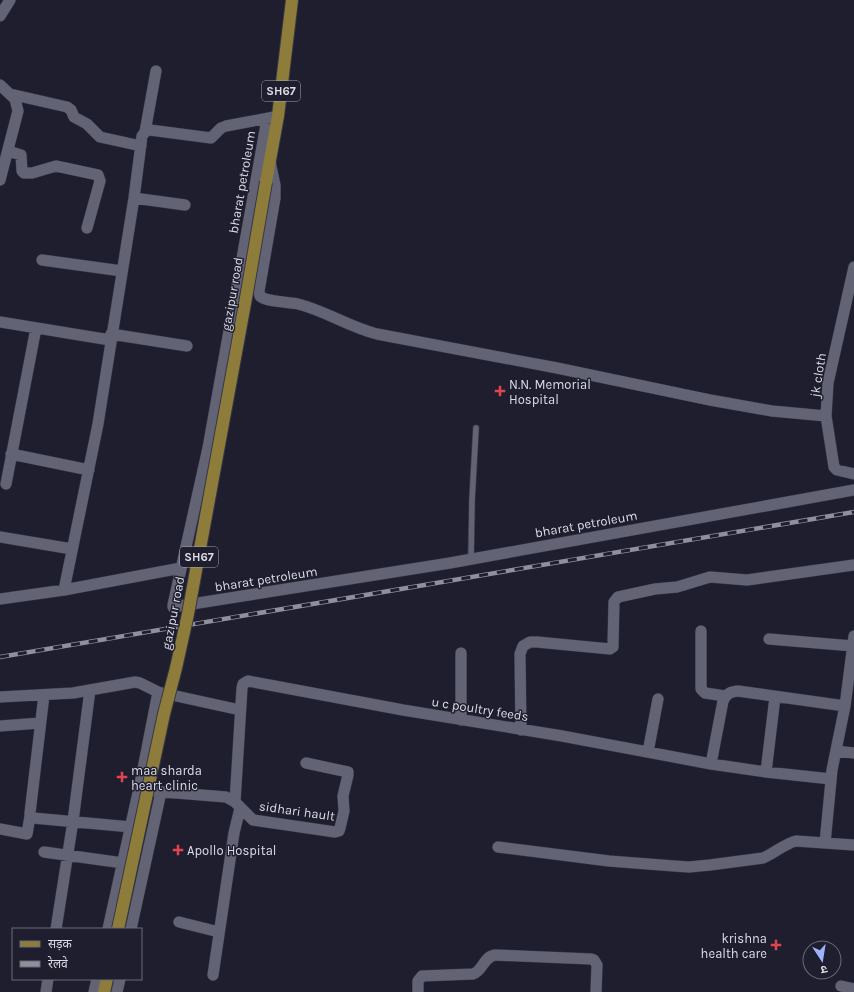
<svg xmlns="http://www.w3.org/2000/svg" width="854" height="992" font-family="Karla,'Noto Sans Devanagari',sans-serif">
<rect width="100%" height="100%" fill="#1f1e2f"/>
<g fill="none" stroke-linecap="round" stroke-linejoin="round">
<defs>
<path id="service" d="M471 559 472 500 476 428"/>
<path id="minor" d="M0 16 10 0
M0 85 15 99 18 111 0 180
M10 94 67 107 71 110 74 117 87 124 100 137 141 146
M267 119 208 448 173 605V607L450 563 854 490
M145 132 156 71
M8 151 21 155 22 171 24 173H32L56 166 98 175 100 181 87 228
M270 162 275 185V198L259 291 260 296C266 302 289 302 298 304 326 311 349 327 377 334L557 368 710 400 772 411 826 416
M134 198 185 205
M42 260 122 271
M854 267 828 383 826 416 834 467 837 470 854 474
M0 322 110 340
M111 334 187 346
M11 454 89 470
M6 484 36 328
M0 537 72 549
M64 590 98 424 134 198 142 136 145 132 150 130 211 138 221 128 226 126 274 117
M0 599 64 590 181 568
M701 631V689L705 693 725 696
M769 639 853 646
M44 695 30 813V816L33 818 131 827
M0 697 73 693 135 682 140 683 158 692 240 710
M461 720V653
M0 726 40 723
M521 730 520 654 523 646 530 642H537L610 649 613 647V644L614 602 618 597 655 589 677 587 710 577 747 580 854 565
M836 751 854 753
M648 752 658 699
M711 764 723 701C727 693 730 692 738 691L845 706
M766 772 775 697
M139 790 226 797 235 802 253 820 335 832 339 831 340 828 344 811 343 796 348 775V772L306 763
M235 802 242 688 243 684 248 681 403 710 562 736 711 764 766 772 831 779
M0 829 27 834 30 816
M825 843 832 770 845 706 854 636
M498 847 609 861 674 866 689 867 710 865 763 858C775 853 784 844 796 841L854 845
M44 852 123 863
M179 922 219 932
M56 929 73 821 90 690
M108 929 141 779 158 692
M131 929 161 792
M213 975 234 833 240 808
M841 986 854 989
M46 992 48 979
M94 992 97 979
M117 992 120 979
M418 992V981L422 976 473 974C483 971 483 957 495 955L591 959 594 960 597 965 596 992"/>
<path id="primary" d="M266 182 278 116 292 0
M104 992 107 979"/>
</defs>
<use href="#service" stroke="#383744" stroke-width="7"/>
<use href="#minor" stroke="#383744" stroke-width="12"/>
<use href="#primary" stroke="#383744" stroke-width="14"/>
<use href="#service" stroke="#636376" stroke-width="5.5"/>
<use href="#minor" stroke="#636376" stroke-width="11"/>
<use href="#primary" stroke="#8e7d3a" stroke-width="12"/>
<defs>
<path id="rail" d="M0 657 854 512"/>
</defs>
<use href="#rail" stroke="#90909d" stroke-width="4.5"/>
<use href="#rail" stroke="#1f1e2f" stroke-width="3" stroke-dasharray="9" stroke-linecap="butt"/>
<defs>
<path id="primary-bridge" d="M118 929 164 714 176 668 188 614 246 298 266 182"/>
</defs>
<use href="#primary-bridge" stroke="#383744" stroke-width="14" stroke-linecap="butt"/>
<use href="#primary-bridge" stroke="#8e7d3a" stroke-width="12"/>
</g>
<g fill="#e0444e" stroke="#1f1e2f" stroke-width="1.5">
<path d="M498 385h4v4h4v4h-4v4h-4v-4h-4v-4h4z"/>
<path d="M120 771h4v4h4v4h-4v4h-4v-4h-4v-4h4z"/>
<path d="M176 844h4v4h4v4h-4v4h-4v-4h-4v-4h4z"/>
<path d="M774 939h4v4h4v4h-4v4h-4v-4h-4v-4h4z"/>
</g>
<g text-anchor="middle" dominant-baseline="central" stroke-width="3" stroke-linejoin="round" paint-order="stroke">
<g fill="#1f1e2f" stroke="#a4a4b0" stroke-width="1">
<rect x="262" y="81" width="38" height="20" rx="3"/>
<rect x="180" y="547" width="38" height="20" rx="3"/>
</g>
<g font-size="12" font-weight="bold" fill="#dddde8">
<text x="281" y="91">SH67</text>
<text x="199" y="557">SH67</text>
</g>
<g font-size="13" fill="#dddde8" stroke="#1f1e2f">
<text transform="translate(242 182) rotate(-80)">bharat petroleum</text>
<text transform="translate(232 294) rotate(-80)">gazipur road</text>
<text transform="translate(818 375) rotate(-81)">jk cloth</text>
<text transform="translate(586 524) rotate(-10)">bharat petroleum</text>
<text transform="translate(266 579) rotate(-9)">bharat petroleum</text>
<text transform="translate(173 613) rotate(-79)">gazipur road</text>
<text transform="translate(480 709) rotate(9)">u c poultry feeds</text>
<text transform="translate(297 811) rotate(8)">sidhari hault</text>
</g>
<g font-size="13" fill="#dddde8" stroke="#1f1e2f" text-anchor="start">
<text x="509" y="384">N.N. Memorial<tspan x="509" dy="15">Hospital</tspan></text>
<text x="131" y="770">maa sharda<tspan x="131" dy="15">heart clinic</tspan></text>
<text x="187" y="850">Apollo Hospital</text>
<text x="767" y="938" text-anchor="end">krishna<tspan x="767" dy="15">health care</tspan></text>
</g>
</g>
<rect x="12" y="928" width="130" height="52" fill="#1f1e2f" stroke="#6b6a79"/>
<rect x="20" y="941" width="20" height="6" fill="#8e7d3a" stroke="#6b6a79"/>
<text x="48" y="948" font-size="12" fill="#dddde8">सड़क</text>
<rect x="20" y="961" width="20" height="6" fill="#90909d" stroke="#6b6a79"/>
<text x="48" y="968" font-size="12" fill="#dddde8">रेलवे</text>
<g transform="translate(822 960) rotate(168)"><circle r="19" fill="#1f1e2f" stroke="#6b6a79"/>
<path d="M0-3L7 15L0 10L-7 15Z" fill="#9fb3fd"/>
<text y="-6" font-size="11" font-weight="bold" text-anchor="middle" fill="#dddde8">उ</text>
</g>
</svg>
